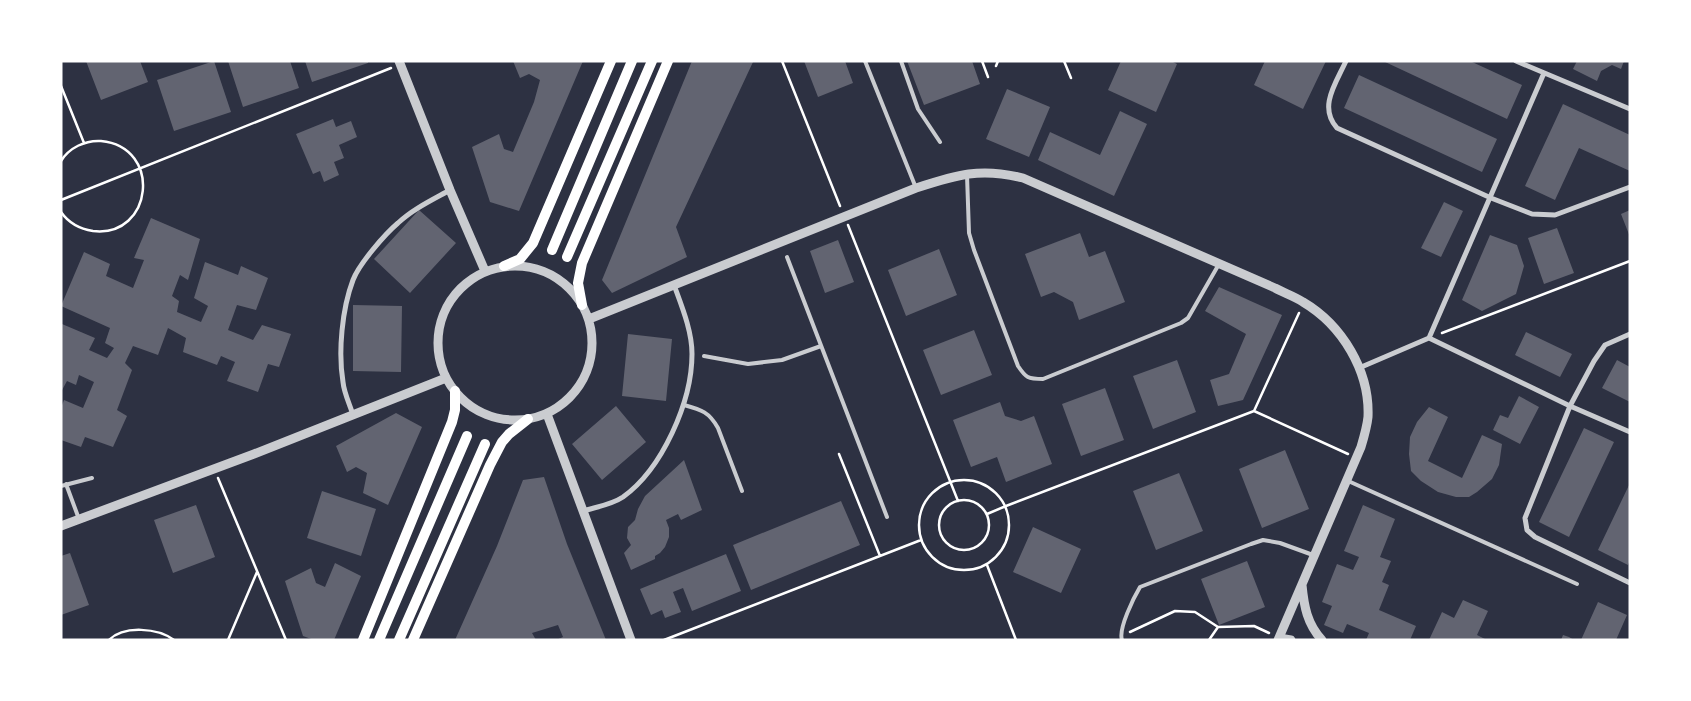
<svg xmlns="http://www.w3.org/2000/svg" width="1691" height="701" font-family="Overpass,sans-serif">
<rect width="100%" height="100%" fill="#2d3142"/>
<path fill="#626471" d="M86 61H140L148 82 101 100Z
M214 61 231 112 174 131 157 80Z
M228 61H290L299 88 243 107Z
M305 61H368V63L312 82Z
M513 61H583L519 211 490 202 472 147 499 134 504 149 513 152 534 102 540 80 529 74 520 78Z
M692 61 753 62 676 227 687 257 612 293 602 280Z
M804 61H845L853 83 818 97Z
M907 61H972L980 84 924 105Z
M1121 61H1171L1177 64 1156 112 1108 90Z
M1265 61H1326L1303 109 1254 85Z
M1383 61H1470L1522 85 1507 119Z
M1577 61H1624L1621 69 1612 65 1601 71 1597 81 1573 69Z
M1359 75 1497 139 1482 172 1344 108Z
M1007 89 1050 107 1029 157 986 139Z
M1563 104 1630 135V171L1579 148 1555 200 1525 186Z
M1120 111 1147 124 1114 196 1038 160 1050 132 1100 155Z
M333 119 336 127 351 121 357 137 339 145 344 158 334 162 339 175 324 182 320 171 313 174 296 134Z
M1444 202 1463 211 1441 257 1421 248Z
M419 210 456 243 410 293 374 259Z
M1630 210V237L1621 214Z
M151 218 200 239 188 280 180 275 172 296 179 301 177 312 201 322 208 306 194 298 205 262 238 275 241 266 268 278 256 310 237 305 228 330 253 340 262 325 291 334 279 367 268 364 258 392 227 381 235 362 221 356 217 365 183 352 186 338 168 328 158 355 133 346 125 363 132 370 117 410 127 416 113 447 85 437 81 447 61 440V408L64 400 83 408 94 382 79 375 76 385 67 381 61 392 62 324 95 338 89 350 107 358 114 348 105 343 110 328 61 306 84 252 110 264 106 276 133 288 144 260 134 258Z
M1557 228 1574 273 1544 284 1528 238Z
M1080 233 1089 257 1105 251 1125 302 1079 320 1073 302 1054 292 1041 297 1025 254Z
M1490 235 1517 245 1524 266 1516 294 1482 311 1462 300Z
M838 240 854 282 825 293 810 251Z
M939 249 957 295 906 316 888 270Z
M1219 287 1282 315 1243 400 1218 406 1210 380 1229 374 1246 334 1205 311Z
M353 305 402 306 401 372 353 371Z
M974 330 992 375 941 395 923 350Z
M1526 332 1572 354 1560 377 1515 355Z
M628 334 672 339 666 401 622 396Z
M1177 360 1196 412 1153 429 1133 376Z
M1617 360 1630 367V402L1602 388Z
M1105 388 1124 440 1081 456 1062 404Z
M1519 396 1539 407 1520 444 1493 430 1500 415 1508 418Z
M1000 402 1005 416 1021 421 1034 416 1052 464 1006 482 997 457 971 467 953 420Z
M616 406 646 442 602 480 572 444Z
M1429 407 1448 417 1428 461 1462 478 1482 435 1502 444 1499 465 1492 479 1477 492 1469 497H1456L1438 492 1421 481 1411 471 1409 454 1410 437 1417 422Z
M396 413 422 427 388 505 363 493 367 473 356 467 347 472 336 446Z
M1584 428 1614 442 1569 537 1539 522Z
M1285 450 1309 509 1262 528 1239 469Z
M684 460 702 510 681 520 678 514 666 520 669 528V537L665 547 660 553 655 556V559L631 570 624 553 631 545 627 538 628 527 635 520 638 509 645 496Z
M1179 473 1203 531 1156 550 1133 491Z
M544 477 567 544 606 640H556L563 637 558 625 532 633 536 640H455L497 546 523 480Z
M1630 483V560L1628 565 1598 550Z
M322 491 376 509 361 556 307 538Z
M841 501 860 545 751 590 733 545Z
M196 505 215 557 173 573 154 520Z
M1363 505 1395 519 1380 557 1391 561 1382 582 1389 585 1379 610 1416 626 1410 640H1366L1369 633 1347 624 1343 633 1324 625 1332 606 1322 602 1337 564 1353 570 1359 557 1344 551Z
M1033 527 1081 549 1061 593 1013 572Z
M70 553 89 605 61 615V556Z
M726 554 741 591 692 611 683 588 673 592 681 612 665 618 662 610 651 615 640 589Z
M1247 561 1265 607 1219 625 1201 579Z
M335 563 361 576 334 640H314L303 636 285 581 311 568 316 583 325 587Z
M1463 600 1488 611 1477 635 1487 640H1429L1442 612 1454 618Z
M1598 602 1627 615 1616 640H1581Z
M1563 635 1569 637 1574 640H1561Z"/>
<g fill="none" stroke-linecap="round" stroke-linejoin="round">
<path stroke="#fff" stroke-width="2.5" d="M782 61 840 206
M982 61 988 77
M1064 61 1071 78
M996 66 998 61
M61 86 84 143
M61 161C69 148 85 140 101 141 163 147 153 238 93 231 80 229 68 222 61 212
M61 200 391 68
M848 225 958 501
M1299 313 1254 411 1348 454
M1442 333 1630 261
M839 454 880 556
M218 478 286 640
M919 525a45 45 0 1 1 90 0a45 45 0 1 1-90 0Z
M939 525a25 25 0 1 1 50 0a25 25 0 1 1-50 0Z
M987 514 1006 506 1254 411
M987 565 1016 640
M1130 632 1175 611 1195 612 1218 627 1254 626 1269 633
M109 640C124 625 158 628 174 640
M228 640 257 572
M664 640 921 540
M1209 640 1218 627"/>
<path stroke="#caccd0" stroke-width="4" d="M865 61 916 188
M901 61 918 109 940 142
M967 175 969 233 974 250 1018 366C1026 378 1028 379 1043 379L1181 323 1188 318 1219 264
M787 257 887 517
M704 356 748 364 782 360 821 346
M684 405C702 410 709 412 718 428L742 491
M1346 480 1577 584
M66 484 79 519
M61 486 92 478
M1122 640C1118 629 1134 597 1140 587L1251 544 1263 540 1280 543 1313 555"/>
<path stroke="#caccd0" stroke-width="5" d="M1346 61C1336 83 1318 107 1337 128L1491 198 1532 214 1555 215 1630 187
M1516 61 1630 109
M1630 334 1605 345 1594 361 1570 406 1525 518 1527 530 1535 537 1630 583
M1429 338 1544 73
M1429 338 1570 406 1630 432
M1359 368 1429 338
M353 415C350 405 344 393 343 382 338 352 342 309 353 280 359 264 385 234 398 223 413 209 432 200 450 190
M583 511C596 507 611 505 623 497 662 469 692 402 692 354 692 331 682 307 674 285"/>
<path stroke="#caccd0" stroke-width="9" d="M399 61 450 190 485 271
M438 343a77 77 0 1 1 154 0a77 77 0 1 1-154 0Z
M589 319 916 188C956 175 980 167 1023 178L1275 288C1284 293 1294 296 1303 302 1342 325 1370 371 1368 417 1367 427 1364 437 1361 447L1278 640
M547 414 631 640
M61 526 254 454 446 378
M1302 585C1304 606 1307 624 1322 640
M1279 638 1291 640"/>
<path stroke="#fff" stroke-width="10" d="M552 250 632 61
M567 257 652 61
M504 266 520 259 533 243 611 61
M582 305 578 283 582 263 668 61
M363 640 452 422 455 410V391
M379 640 467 436
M399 640 485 444
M413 640 490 465 502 442 509 434 528 419"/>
</g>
<rect width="1691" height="701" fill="none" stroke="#ffffff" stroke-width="125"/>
</svg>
